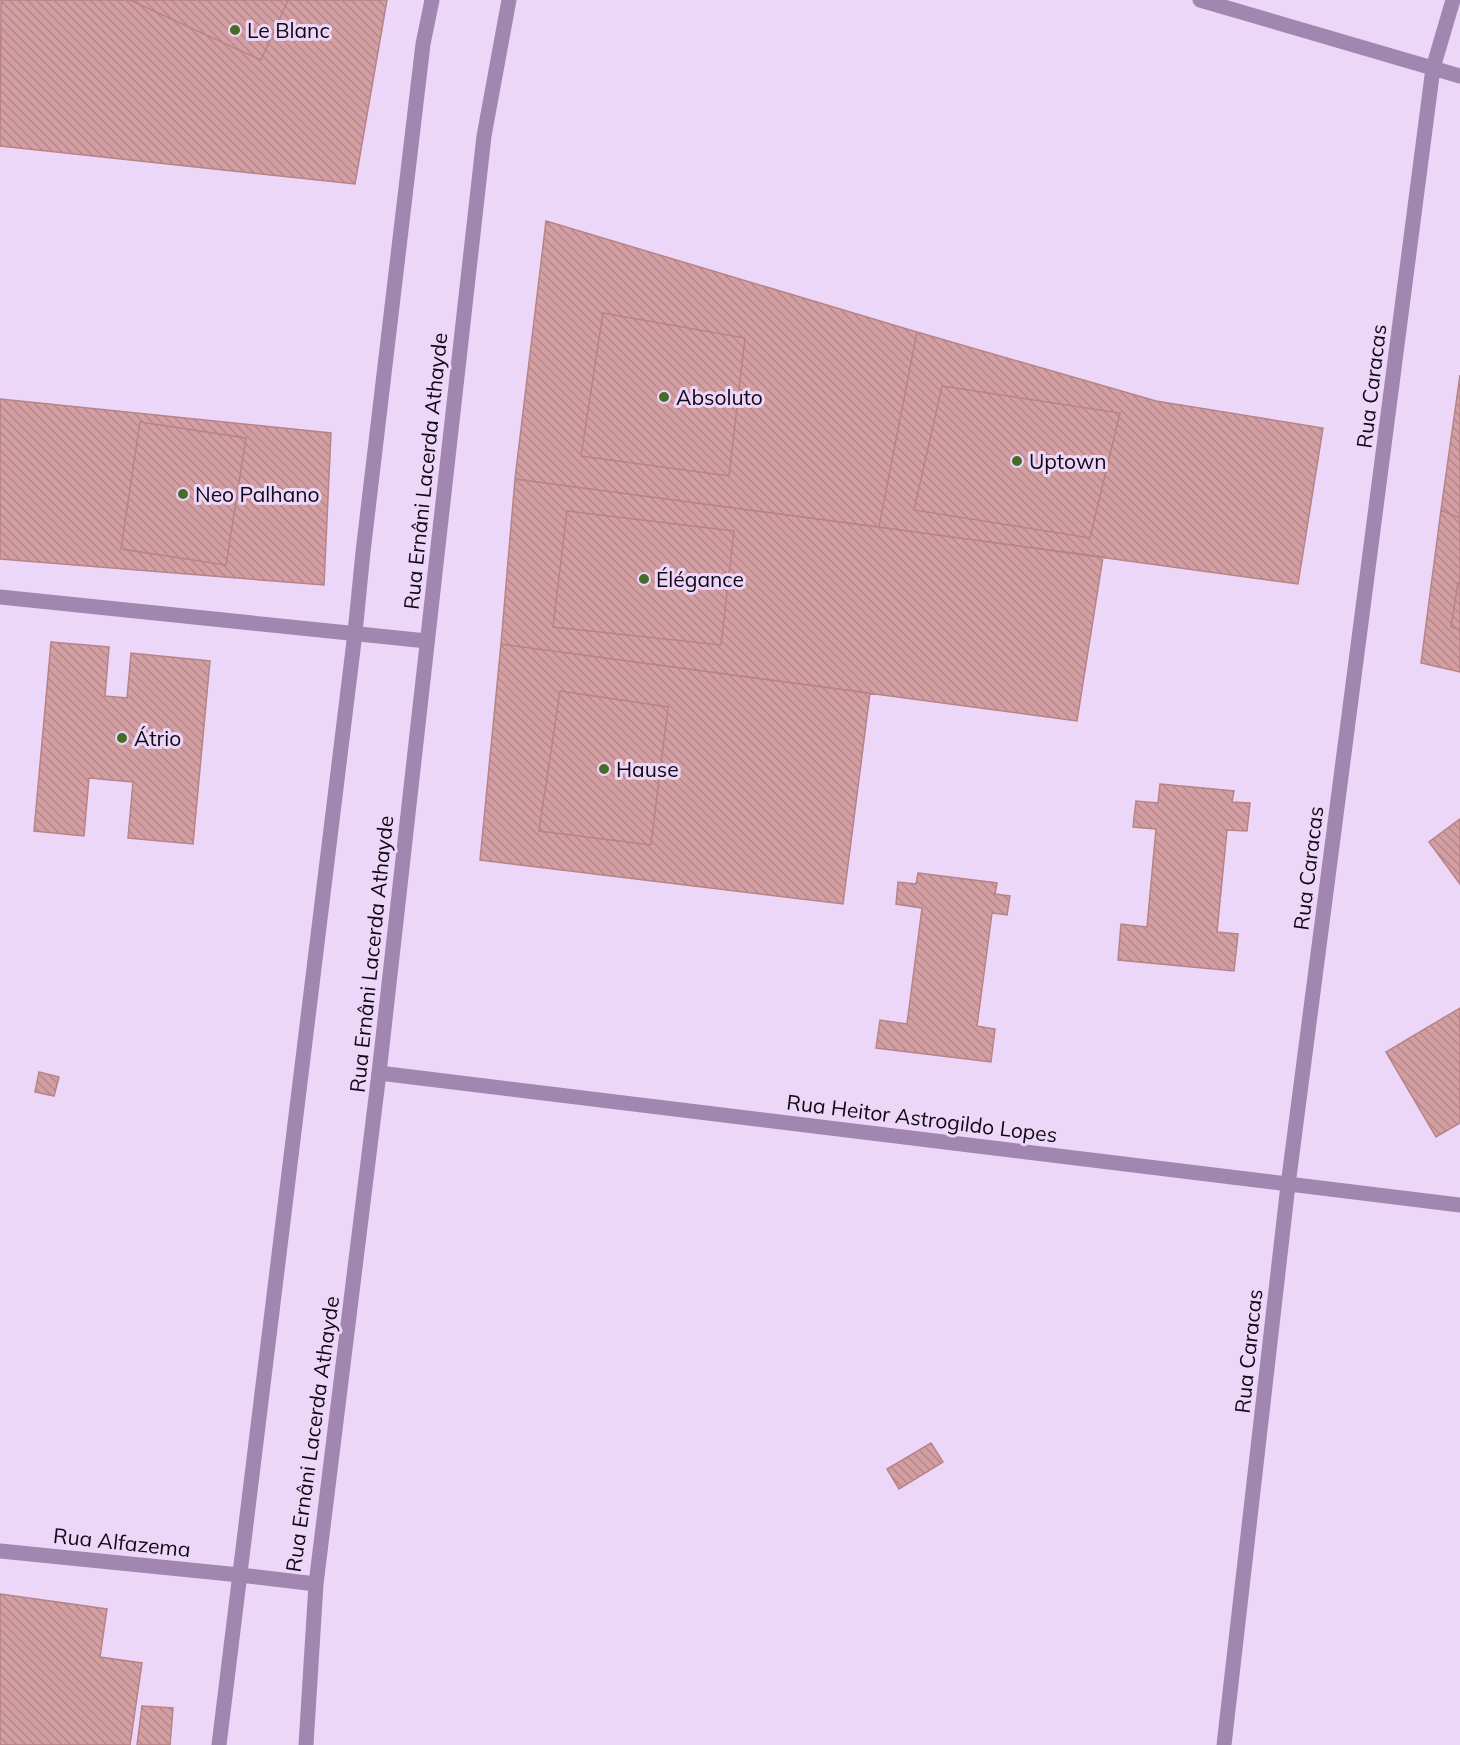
<svg xmlns="http://www.w3.org/2000/svg" width="1460" height="1745" font-family="Mulish,sans-serif">
<defs>
<pattern id="building-back-hatch" width="6" height="6" patternUnits="userSpaceOnUse" patternTransform="scale(1.5)"><rect width="6" height="6" fill="#d49fa3"/><path d="M-1 5l2 2M0 0l6 6M5-1l2 2" fill="none" stroke="#b5878b"/></pattern>
</defs>
<rect width="100%" height="100%" fill="#edd7f9"/>
<path fill="url(#building-back-hatch)" stroke="#b78387" stroke-width="1.5" d="M1 0H387L355 184 0 146Z
M130 0H288L261 60Z
M546 221 917 332 879 527 515 479Z
M603 313 745 338 729 476 581 456Z
M917 332 1156 401 1323 428 1298 584 879 527Z
M1460 375V518L1441 510Z
M942 386 1120 413 1090 538 914 510Z
M0 399 331 433 324 585 0 559Z
M140 422 246 438 226 565 121 549Z
M515 479 1103 557 1077 721 501 644Z
M1441 510 1460 518V672L1421 663Z
M567 511 734 531 721 645 553 627Z
M1458 583 1460 584V630L1451 627Z
M51 642 109 647 105 696 127 698 131 653 210 661 193 844 128 838 133 782 89 778 84 836 34 831Z
M501 644 870 693 843 904 480 860Z
M560 691 668 707 651 845 539 831Z
M1160 784 1234 791 1232 802 1250 803 1247 831 1227 830 1217 932 1238 934 1234 971 1118 960 1121 924 1147 927 1156 829 1133 827 1136 801 1158 803Z
M1460 819V884L1429 842Z
M918 873 997 883 995 894 1010 896 1007 915 992 913 977 1026 995 1029 991 1062 876 1048 880 1020 907 1024 922 908 896 904 898 882 916 884Z
M1460 1008V1123L1436 1137 1386 1052Z
M39 1072 59 1077 54 1096 35 1092Z
M931 1443 943 1462 899 1489 887 1469Z
M0 1594 107 1609 100 1657 142 1663 130 1745H0Z
M142 1706 173 1708 170 1745H137Z"/>
<g fill="none" stroke-linecap="round" stroke-linejoin="round">
<path stroke="#a187b0" stroke-width="15" d="M1200 0 1460 76
M0 597 427 641
M379 1073 1460 1205
M0 1551 240 1575
M1224 1745 1288 1185 1433 68 1453 0"/>
<path stroke="#a187b0" stroke-width="15" d="M240 1575 316 1584
M219 1745 355 633 363 552 423 44 432 0
M306 1745 316 1584 379 1073 484 136 509 0"/>
</g>
<g fill="#456d27" stroke="#edd7f9" stroke-width="2">
<circle cx="235" cy="30" r="6"/>
<circle cx="664" cy="397" r="6"/>
<circle cx="1017" cy="461" r="6"/>
<circle cx="183" cy="494" r="6"/>
<circle cx="644" cy="579" r="6"/>
<circle cx="122" cy="738" r="6"/>
<circle cx="604" cy="769" r="6"/>
</g>
<g text-anchor="middle" dominant-baseline="central" stroke-width="6" stroke-linejoin="round" paint-order="stroke">
<g font-size="21" fill="#100715" stroke="#edd7f9" text-anchor="start">
<text x="247" y="30">Le Blanc</text>
<text x="676" y="397">Absoluto</text>
<text x="1029" y="461">Uptown</text>
<text x="195" y="494">Neo Palhano</text>
<text x="656" y="579">Élégance</text>
<text x="134" y="738">Átrio</text>
<text x="616" y="769">Hause</text>
</g>
<g font-size="21" fill="#100715" stroke="#edd7f9">
<text transform="translate(1371 386) rotate(-83)">Rua Caracas</text>
<text transform="translate(425 471) rotate(-84)">Rua Ernâni Lacerda Athayde</text>
<text transform="translate(1308 868) rotate(-83)">Rua Caracas</text>
<text transform="translate(371 954) rotate(-84)">Rua Ernâni Lacerda Athayde</text>
<text transform="translate(922 1118) rotate(7)">Rua Heitor Astrogildo Lopes</text>
<text transform="translate(1248 1351) rotate(-84)">Rua Caracas</text>
<text transform="translate(312 1434) rotate(-82)">Rua Ernâni Lacerda Athayde</text>
<text transform="translate(122 1542) rotate(6)">Rua Alfazema</text>
</g>
</g>
</svg>
